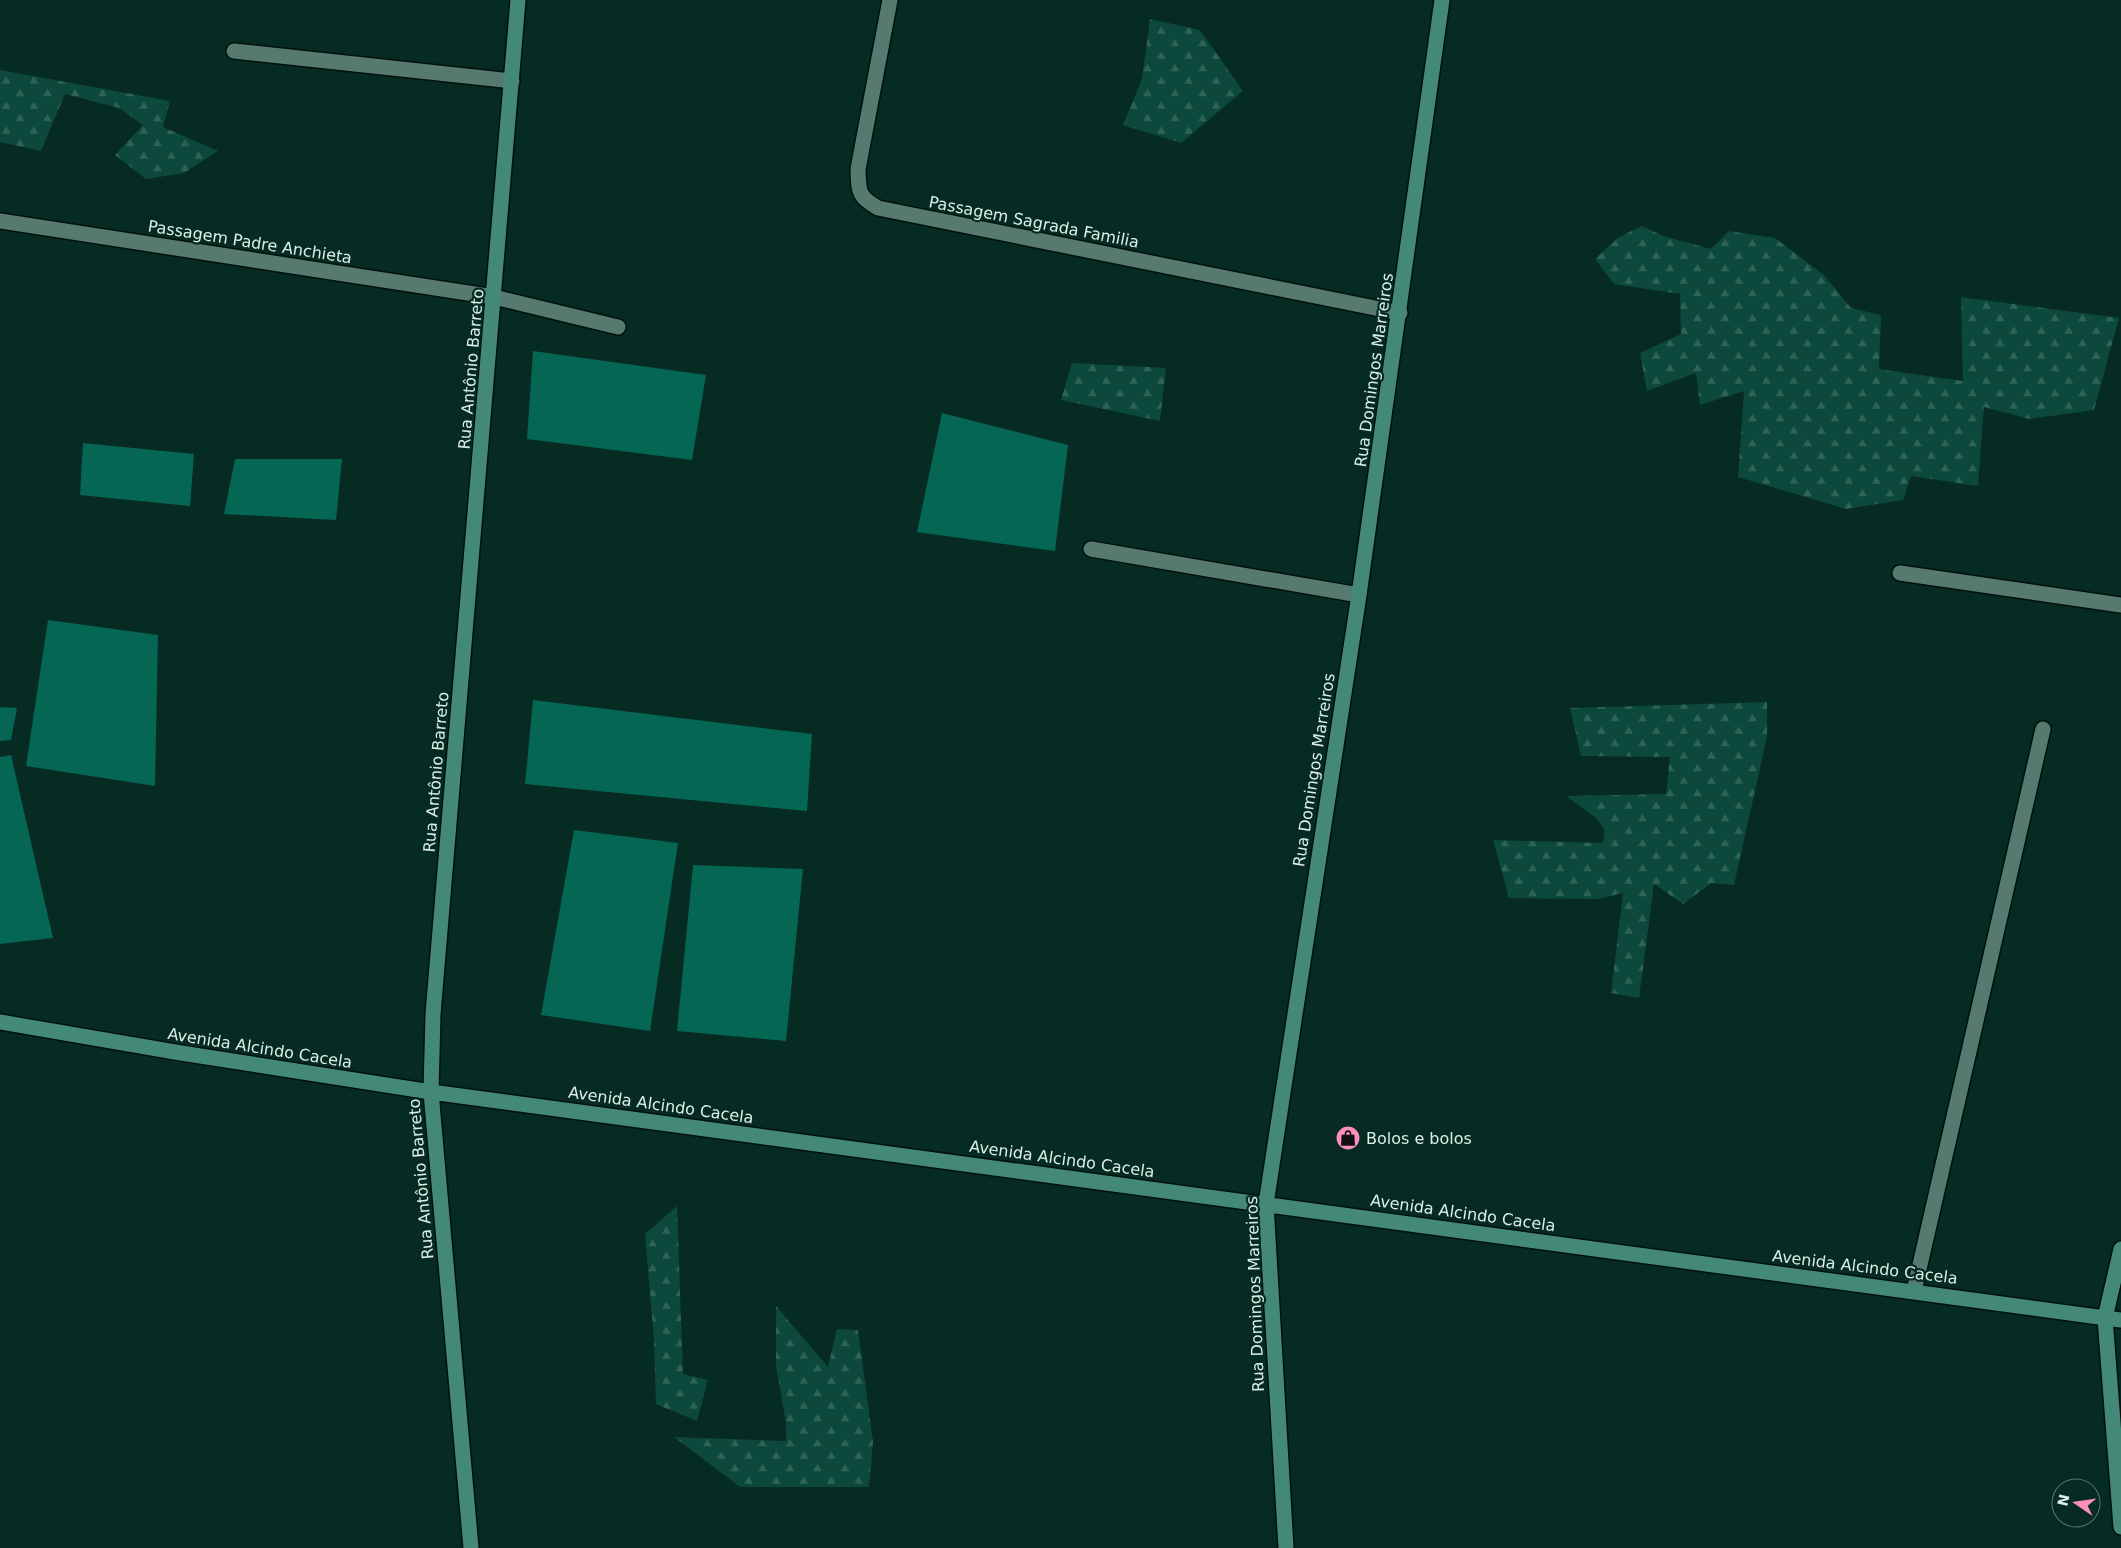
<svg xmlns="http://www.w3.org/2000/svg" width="2121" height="1548" font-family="'DejaVu Sans',sans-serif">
<defs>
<pattern id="forest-firs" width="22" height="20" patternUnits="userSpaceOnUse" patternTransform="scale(1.25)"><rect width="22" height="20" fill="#0c483b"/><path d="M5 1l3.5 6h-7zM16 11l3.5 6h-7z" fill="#2f6357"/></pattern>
</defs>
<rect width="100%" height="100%" fill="#062b22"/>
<path fill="url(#forest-firs)" d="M1150 19 1200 30 1243 91 1181 143 1123 125 1142 79Z
M0 70 170 101 163 127 218 151 184 173 146 179 115 155 143 125 119 108 65 94 41 151 0 142Z
M1642 226 1663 236 1711 249 1729 231 1775 238 1824 275 1851 308 1881 315 1879 369 1963 381 1961 297 2119 318 2094 410 2029 419 1984 407 1978 486 1911 476 1903 500 1846 509 1738 477 1744 391 1700 405 1696 373 1647 391 1640 353 1681 334 1680 294 1614 284 1595 259 1619 237Z
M1072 363 1166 368 1160 421 1061 400Z
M1767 702V737L1734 885 1711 883 1683 904 1654 884 1639 998 1611 993 1623 893 1598 899 1509 898 1493 840 1603 843 1605 830 1596 818 1566 796 1666 794 1670 757 1581 756 1570 708Z
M677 1206 683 1374 708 1380 697 1421 656 1404 654 1340 645 1234Z
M776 1306 828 1367 837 1329 858 1330 873 1442 869 1487H740L674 1437 786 1441V1423L776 1366Z"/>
<path fill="#046653" d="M533 351 706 375 692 460 527 439Z
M942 413 1068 445 1055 551 917 532Z
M83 443 194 454 190 506 80 495Z
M235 459H342L336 520 224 514Z
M48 620 158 635 155 786 26 766Z
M533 700 812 734 807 811 525 784Z
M0 707 17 708 11 740 0 741Z
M11 755 53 938 0 944V757Z
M574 830 678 843 650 1031 541 1015Z
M693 865 803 869 786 1041 677 1031Z"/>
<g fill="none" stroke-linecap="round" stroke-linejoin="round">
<defs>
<path id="lane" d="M234 51 512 81
M494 297 618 327
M1091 549 1359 595"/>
<path id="street" d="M890 0 858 169C859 191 857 196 878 208L1400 313
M0 221 494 297
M1900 573 2121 605
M1914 1291 2043 729"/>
<path id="secondary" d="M0 1022 181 1053 431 1092 2121 1320
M2121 1249 2105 1318 2121 1527
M471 1548 431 1092 433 1014 518 0
M1286 1548 1266 1204 1359 595 1442 0"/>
</defs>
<use href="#lane" stroke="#00120c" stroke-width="18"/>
<use href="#street" stroke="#00120c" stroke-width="18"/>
<use href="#secondary" stroke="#00120c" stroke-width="18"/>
<use href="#lane" stroke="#567a6f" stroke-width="15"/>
<use href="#street" stroke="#567a6f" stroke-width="15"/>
<use href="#secondary" stroke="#448978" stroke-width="15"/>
</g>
<defs>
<symbol id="shop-disc" viewBox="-11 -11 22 22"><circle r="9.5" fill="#fe8ebe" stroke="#062b22"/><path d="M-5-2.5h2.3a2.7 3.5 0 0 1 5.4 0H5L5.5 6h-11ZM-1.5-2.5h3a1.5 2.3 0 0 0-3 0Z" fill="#111"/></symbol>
</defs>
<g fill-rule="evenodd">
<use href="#shop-disc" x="1334" y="1124" width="28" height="28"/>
</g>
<g text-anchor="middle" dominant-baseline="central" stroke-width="4.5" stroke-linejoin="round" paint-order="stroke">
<g font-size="16" fill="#daeee7" stroke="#062b22">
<text transform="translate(1034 222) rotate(11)">Passagem Sagrada Familia</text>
<text transform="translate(250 242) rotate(9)">Passagem Padre Anchieta</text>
<text transform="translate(471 369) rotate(-85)">Rua Antônio Barreto</text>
<text transform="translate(1374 370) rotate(-82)">Rua Domingos Marreiros</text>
<text transform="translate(1314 770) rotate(-81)">Rua Domingos Marreiros</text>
<text transform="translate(436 772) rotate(-85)">Rua Antônio Barreto</text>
<text transform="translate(260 1048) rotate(9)">Avenida Alcindo Cacela</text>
<text transform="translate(661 1105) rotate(8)">Avenida Alcindo Cacela</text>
<text transform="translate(1062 1159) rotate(8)">Avenida Alcindo Cacela</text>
<text transform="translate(421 1179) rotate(-95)">Rua Antônio Barreto</text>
<text transform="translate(1463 1213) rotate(8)">Avenida Alcindo Cacela</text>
<text transform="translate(1865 1267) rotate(7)">Avenida Alcindo Cacela</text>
<text transform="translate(1255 1294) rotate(-92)">Rua Domingos Marreiros</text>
</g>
<g font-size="16" fill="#daeee7" stroke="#062b22" text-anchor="start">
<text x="1366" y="1138">Bolos e bolos</text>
</g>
</g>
<g transform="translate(2076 1503) rotate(283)"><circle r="24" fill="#062b22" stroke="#5b7971"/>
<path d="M0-4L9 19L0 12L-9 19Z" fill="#fe8ebe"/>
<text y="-8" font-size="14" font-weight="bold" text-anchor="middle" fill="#daeee7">N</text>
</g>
</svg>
